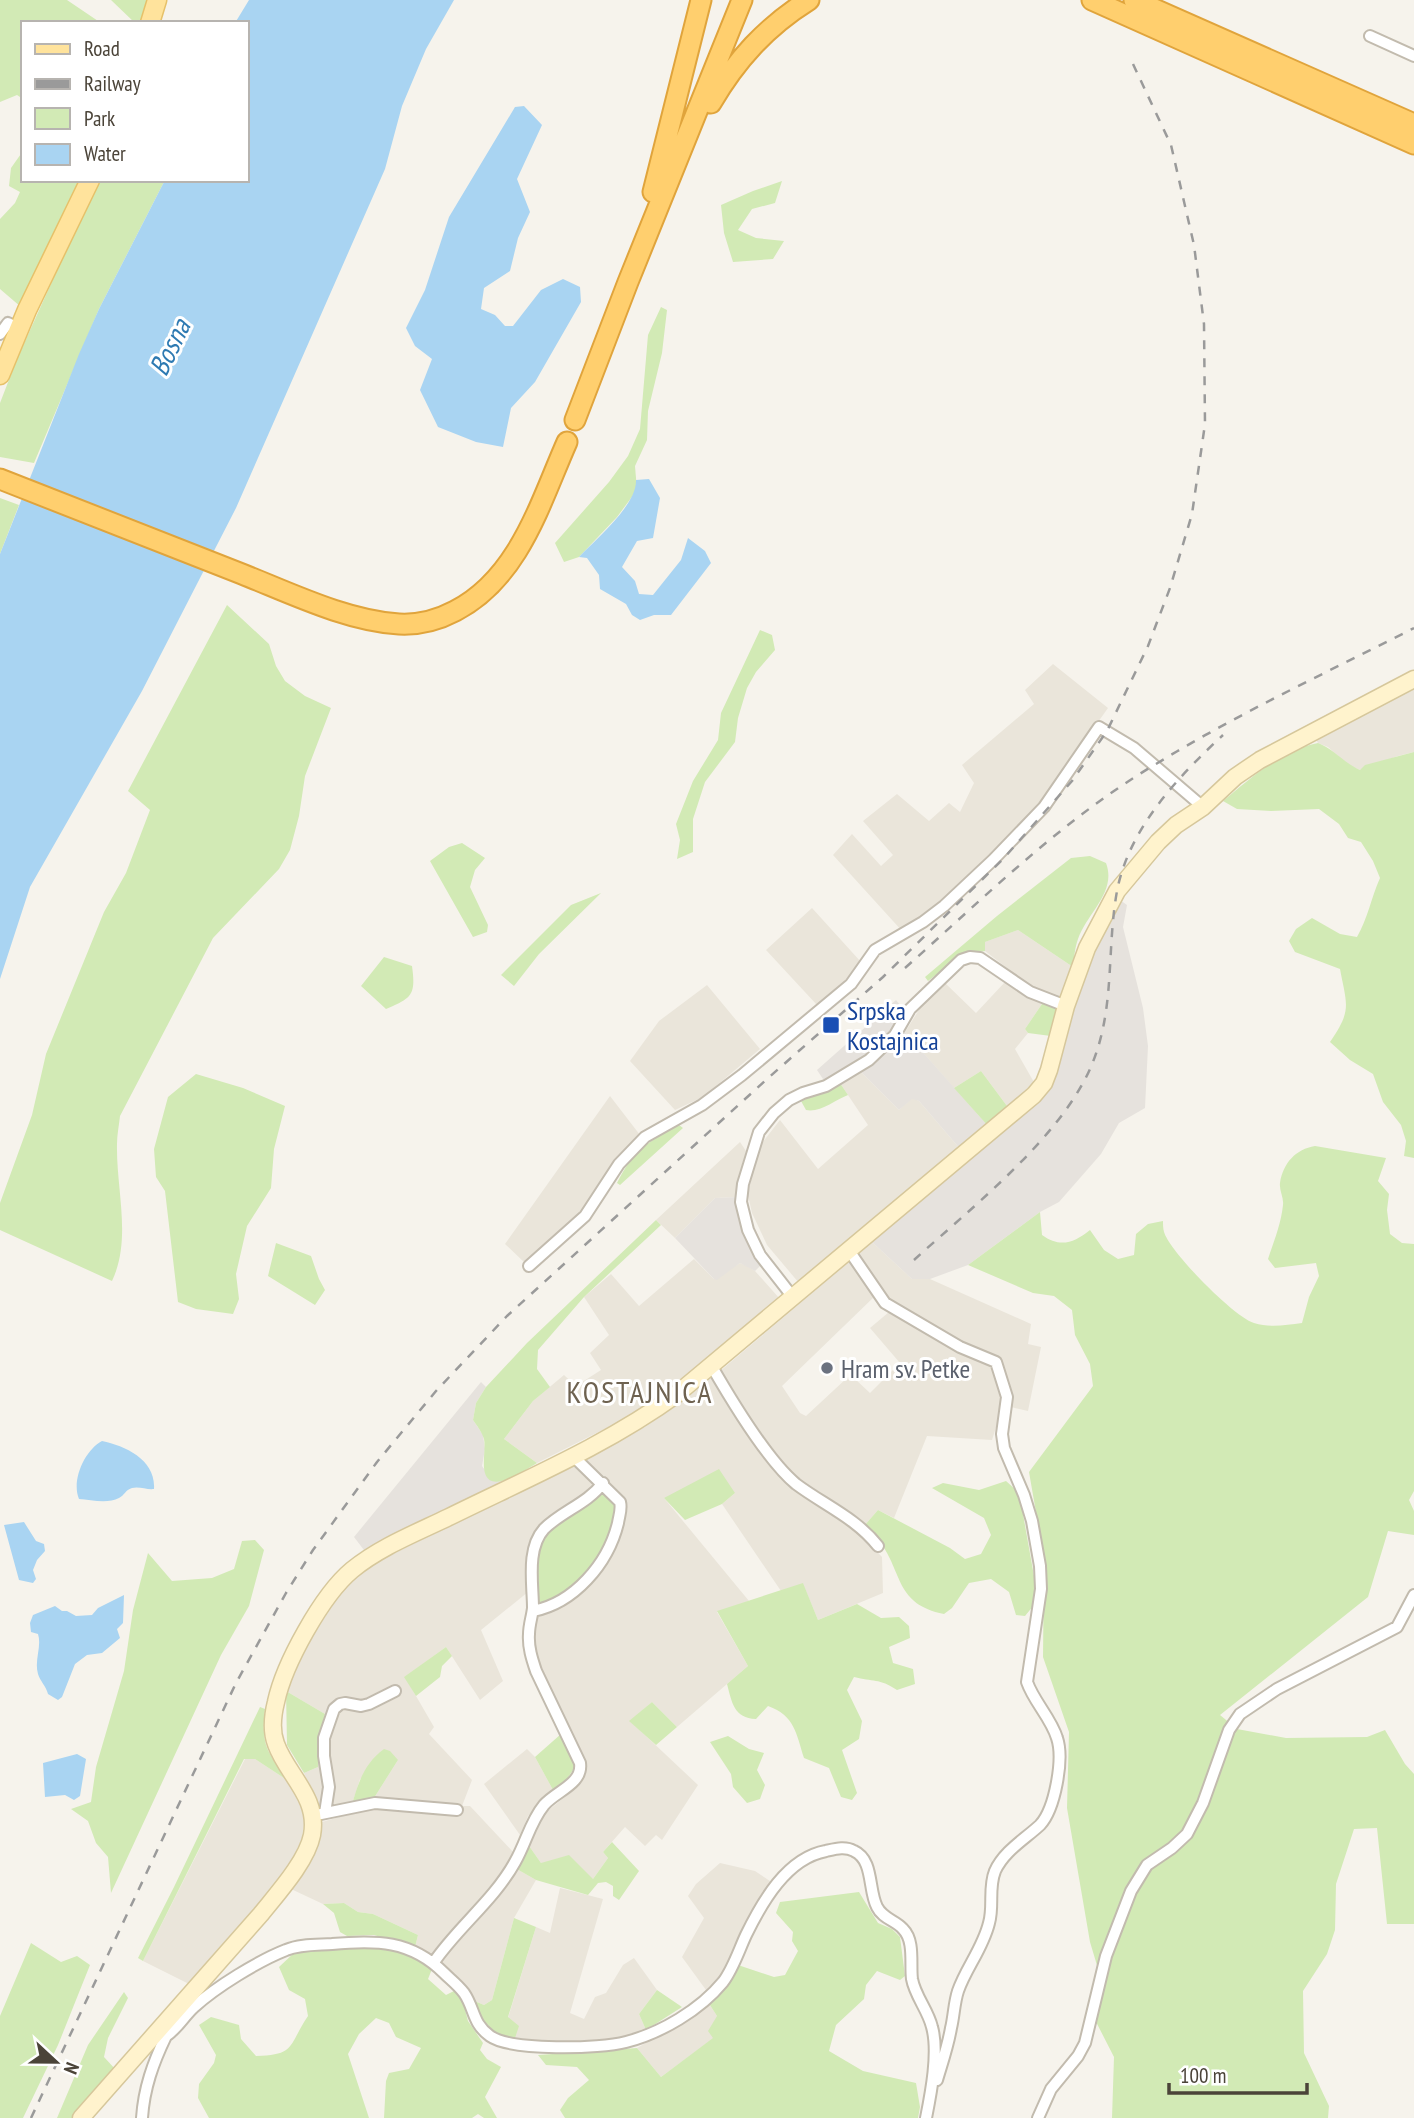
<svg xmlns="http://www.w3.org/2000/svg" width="1414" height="2118" font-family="'PT Sans Narrow',sans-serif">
<rect width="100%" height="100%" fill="#f6f3ec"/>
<path fill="#eae5da" d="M1053 664 1108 708 1042 801 984 864 943 902 903 932 833 855 852 834 881 866 893 855 863 821 897 794 929 821 949 803 960 812 974 783 962 765 1034 704 1025 690Z
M1414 685V752L1398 756 1360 770 1347 764 1328 747 1318 743 1315 738Z
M812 908 861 962 841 985 817 1005 766 950Z
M1018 930 1073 967 1061 998 1037 991 985 951V942Z
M1005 982 1018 991 1044 1001 1025 1029 1028 1033 1015 1049 1035 1084 1007 1106 981 1071 954 1088 905 1032 924 1002 945 983 976 1013Z
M707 985 760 1049 703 1097 675 1110 630 1061 659 1021Z
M860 1071 899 1110 912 1098 919 1101 961 1150 799 1283 767 1245 752 1213 748 1195 755 1161 762 1143 780 1120 818 1169 868 1125 840 1083Z
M610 1096 640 1135 587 1207 525 1263 505 1244Z
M740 1142 746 1151 739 1175 737 1197 715 1198 675 1238 656 1220Z
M872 1242 912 1279H930L1031 1324 1028 1344 1041 1347 1028 1411 1011 1407 1002 1368 982 1353 932 1327 884 1297 856 1255Z
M694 1259 714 1279 740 1263 747 1266 755 1271 780 1299 709 1359 642 1410 537 1463 504 1439 533 1401 564 1375 576 1386 601 1370 590 1353 609 1335 584 1297 611 1274 639 1306Z
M849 1262 875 1296 782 1386 800 1413 806 1416 848 1377 854 1378 870 1393 900 1363 870 1328 889 1312 928 1330 941 1342 992 1365 1001 1385 1003 1405 992 1440 927 1436 894 1518 878 1510 864 1526 796 1480 759 1433 719 1372Z
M711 1376 766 1456 865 1539 882 1557 883 1593 818 1620 803 1584 781 1591 722 1504 735 1493 664 1498 749 1601 717 1612 748 1666 677 1727 652 1702 630 1721 698 1785 662 1840 656 1835 645 1846 625 1827 603 1852 608 1858 593 1879 541 1863 527 1843 537 1822 550 1809 576 1788 586 1774 585 1764 537 1666 533 1637 536 1615 555 1610 588 1585 611 1556 620 1534 626 1505 624 1497 585 1460 645 1427 680 1403Z
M574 1462 598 1484 541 1528 528 1592 481 1630 503 1681 480 1700 446 1647 405 1677 434 1727 429 1734 472 1780 462 1806H470L514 1853 490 1890 444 1940 434 1958 415 1947 418 1935 373 1914 358 1912 344 1903 323 1904 291 1889 313 1847 322 1822 367 1809 394 1808 460 1817 461 1806 374 1798 398 1760 360 1779 353 1801 316 1811 314 1795 304 1773 318 1767V1742L325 1714 286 1691 298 1658 339 1596 360 1571Z
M527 1749 535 1757 553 1790 528 1816 520 1835 484 1784Z
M245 1759H255L287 1780 305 1816 302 1838 290 1865 266 1898 189 1984 143 1961Z
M720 1863 755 1871 773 1883 724 1973 706 1990 682 1957 704 1918 688 1896 696 1884Z
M515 1868 536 1880 514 1918 492 2000 484 2005 472 2000 469 1990 438 1960Z
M560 1888 603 1899 570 2013 584 2019 595 1997 606 1993 623 1965 634 1958 657 1990 639 2014 646 2030 626 2038 546 2043 514 2041 508 2018 536 1927 550 1933Z
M708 2002 717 2016 714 2038 661 2077 637 2048 693 2015Z"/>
<path fill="#e6e2dd" d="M1120 900 1127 905 1123 927 1143 1008 1148 1046 1145 1108 1119 1123 1101 1154 1059 1202 1040 1212 968 1265 930 1279H912L872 1242 1032 1103 1082 973Z
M896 1000 905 1011 897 1028 868 1057 825 1082 817 1070Z
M905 1032 988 1126 961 1150 919 1101 912 1099 899 1110 860 1071 888 1051Z
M737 1197 762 1264 755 1271 740 1263 717 1280 714 1279 675 1238 715 1198Z
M481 1382 486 1387 476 1403 473 1420 483 1435 485 1449 482 1466 493 1481H502L367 1554 354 1537Z"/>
<path fill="#d2eab5" d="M0 0H67L101 23H23V99L17 95 0 102Z
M111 0H148L142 23H135Z
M23 151V180H81L21 307 0 289V219L15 203 20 192 9 186 11 168Z
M98 180H165L99 309 34 463 0 457V403L17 359Z
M782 181 775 203 752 209 738 230 756 238 784 241 773 259 733 262 724 233 721 205 753 191Z
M661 307 667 310 662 353 648 411 647 440 635 466 637 490 617 517 579 557 564 562 555 543 609 482 628 456 640 429 648 335Z
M0 498 19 505 0 554Z
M227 605 269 644 276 666 285 681 305 696 331 708 305 776 299 816 290 850 279 869 213 938 120 1116C119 1125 117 1135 117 1144 116 1189 132 1239 112 1281L0 1230V1203L32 1115 46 1054 104 912 126 873 150 810 128 791Z
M760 630 772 635 775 650 756 672 747 688 738 718 735 742 705 782 693 819V852L677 859 680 840 676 824 693 781 718 740 721 713Z
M1318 743C1334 749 1344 763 1360 770L1365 765 1414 752V1158L1404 1156 1406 1141 1401 1125 1383 1102 1373 1074 1350 1060 1330 1042C1352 1010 1347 1006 1340 969L1295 952 1289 941 1296 929 1312 918 1340 934 1357 937C1368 918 1371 898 1380 878L1373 861 1361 842 1348 838 1339 824 1319 809 1271 811 1237 809 1223 801C1251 778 1281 750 1318 743Z
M462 843 485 858 475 870 470 887 488 925 487 932 473 937 430 861 449 847Z
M1090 856 1106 863C1117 892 1087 913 1078 939 1075 947 1074 958 1073 967L1018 930 985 942V951L960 956 928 981 925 977 997 916 1071 858Z
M601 893 539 954 514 986 501 975 571 905Z
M384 957 412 966C416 995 412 998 386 1009L361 986Z
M1044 1001 1059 1008 1051 1036 1028 1033 1025 1029Z
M981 1071 1007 1106 988 1126 954 1088Z
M196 1074 243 1088 285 1106 274 1149 271 1188 247 1226 236 1274 239 1299 233 1314 196 1309 178 1302 165 1191 156 1177 154 1149 168 1097Z
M840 1083 848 1095C835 1100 820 1113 806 1110L801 1101Z
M679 1125 683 1128 620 1185 617 1183C634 1149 647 1143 679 1125Z
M1315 1146 1386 1158 1378 1181 1389 1194 1387 1210 1390 1234 1402 1243 1414 1244V1491L1409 1500 1414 1511V1535L1388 1531 1368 1597 1220 1715 1237 1729 1286 1738 1367 1737 1385 1730 1405 1764 1414 1774V1924H1387L1377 1828 1354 1829 1336 1884 1335 1930 1327 1954 1303 1991 1304 2053 1329 2106 1328 2118H1112L1114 2057 1091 2012 1102 1982 1090 1942 1067 1808 1069 1732 1043 1657 1044 1558 1029 1472 1093 1386 1090 1364 1075 1335 1072 1310 1054 1296 1033 1293 968 1265 1040 1212 1042 1235C1060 1248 1074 1243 1090 1230L1104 1250 1118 1259 1134 1255 1136 1234 1148 1224 1163 1221C1163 1225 1163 1228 1164 1232 1170 1252 1234 1317 1254 1323 1270 1328 1286 1325 1302 1323L1309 1297 1319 1276 1316 1263 1275 1268 1268 1259C1274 1241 1281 1224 1283 1205 1284 1198 1279 1190 1280 1183 1283 1163 1296 1149 1315 1146Z
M656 1220 661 1225 584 1297 538 1350 537 1369 550 1387 533 1401 504 1439 537 1463C527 1469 513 1479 502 1481 475 1487 487 1453 484 1439 482 1432 477 1426 473 1420L476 1403 486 1387 527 1343Z
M276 1243 311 1256 319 1279 325 1290 315 1305 268 1276Z
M719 1469 735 1493 722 1504 685 1520 664 1498Z
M1006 1481 1016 1490 1021 1503 1034 1576V1605L1025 1616 1016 1615 1009 1592 991 1579 969 1583 952 1608 944 1614C895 1604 903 1573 880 1542 876 1536 870 1531 864 1526L878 1510 950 1548 965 1559 981 1554 991 1535 984 1518 932 1488 943 1483 979 1490Z
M605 1489 618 1507C615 1518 613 1529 609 1539 597 1569 568 1596 538 1604L536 1565 539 1547 553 1527 588 1505Z
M255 1540 264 1550 249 1606 221 1655 111 1893 108 1857 96 1843 88 1821 71 1809 91 1802 96 1767 124 1671 133 1610 148 1553 172 1581 212 1578 234 1569 242 1541Z
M803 1583 818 1620 857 1604 881 1618 899 1617 909 1626 910 1638 889 1647 893 1663 913 1669 915 1684 897 1690C879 1678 873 1682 854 1677L847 1690 862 1721 859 1739 842 1750 857 1793 852 1800 841 1797 829 1768 804 1758C796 1733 795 1716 768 1706L756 1719C734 1718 732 1703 727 1684L748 1666 717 1611Z
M446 1647 452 1656 442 1666 440 1677 416 1696 404 1677Z
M286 1691 325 1714 318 1742V1767L304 1773 287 1745Z
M652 1702 677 1727 656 1745 629 1721Z
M260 1707 265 1709C261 1747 267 1750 287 1780L255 1759H244L143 1961 138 1958 174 1887Z
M561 1734 575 1767 567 1779 553 1790 535 1757Z
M728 1736 749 1749 764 1753 757 1770 765 1785 760 1799 747 1803 733 1787 731 1774 710 1742Z
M384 1749 390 1751 398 1760 374 1798 353 1801C359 1780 366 1762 384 1749Z
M612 1842 639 1871 619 1900 613 1896V1886L606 1882 598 1883 588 1895 536 1880 515 1868 527 1843 541 1863 569 1855 593 1879 608 1858 603 1852Z
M859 1892 878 1923 892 1929 900 1937 905 1976 900 1980 877 1971 866 1985 864 1999 836 2025 829 2051 863 2071 916 2083 920 2107 918 2118H565L560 2110 568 2098 589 2080 577 2067 546 2065 538 2055 637 2048 661 2077 713 2038 708 2031 717 2016 708 2002 726 1987 738 1965 774 1977 785 1975 798 1951 792 1941 793 1932 776 1913 780 1902Z
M344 1903 358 1912 373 1914 418 1935 415 1947 374 1935 347 1936 340 1932 334 1913 323 1904Z
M514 1918 536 1927 508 2017 519 2026 514 2041C489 2032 484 2022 472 2000L484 2005 492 2000Z
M31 1943 61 1962 77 1956 90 1965 58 2045 23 2118H0V2016Z
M362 1944C390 1948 409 1950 432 1969L428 1979 446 1995 454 1991 462 1998 468 2021 483 2043 480 2050 487 2059 501 2067 485 2097 497 2118H484L478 2114 472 2118H384L386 2081 389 2073 409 2069 421 2048 396 2037 389 2023 376 2018 359 2034 348 2054 369 2118H209L198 2098 199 2084 214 2063 216 2055 199 2025 211 2017 239 2025 241 2039 256 2056C296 2055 288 2046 308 2016L305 1999 289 1990 279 1967 295 1952Z
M657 1990 682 2007 646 2030 639 2014Z
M124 1992 128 1998 108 2038 104 2057 116 2070 75 2118H57L88 2045Z"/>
<path fill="#a9d4f2" d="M249 0H454L426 49 402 106 385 169 236 508 142 691 30 887 0 979V554L79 354 99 309 165 180H247V23H235Z
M524 106 542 125 517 179 530 212 518 238 510 271 484 288 481 309 495 315 505 326H513L541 290 563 279 580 287 581 302 535 382 511 408 503 447 476 442 438 427 420 390 432 359 415 346 406 328 425 290 449 217 515 107Z
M649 479 660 498 653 538 637 541 622 567 635 581 639 594 653 595 681 560 688 538 705 551 711 563 671 615H654L640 620 632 615 626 604 600 589 599 575 587 558 579 557C596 539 637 505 636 480Z
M102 1441C126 1446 156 1460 154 1489 147 1490 139 1486 132 1488 125 1490 125 1495 119 1498 108 1504 91 1500 79 1499 71 1480 85 1450 102 1441Z
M24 1522 36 1541 44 1544 45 1551 37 1560 33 1570 36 1579 33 1583 19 1580 4 1525Z
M124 1595 123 1623 117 1629 120 1638 102 1653 87 1655 75 1664 62 1697 58 1700 48 1694C46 1686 40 1681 38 1674 34 1660 42 1647 38 1634L31 1632 30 1623 33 1615 55 1606 62 1611H67L76 1616 92 1615 98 1608Z
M77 1754 86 1759 80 1796 74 1800 65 1795 45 1797 43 1763Z"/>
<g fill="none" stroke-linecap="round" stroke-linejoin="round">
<defs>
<path id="minor" d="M1370 36 1414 56
M0 334 8 323 19 328
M848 1249 885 1303 960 1347 996 1362 1007 1397 1002 1434 1004 1448 1024 1495 1032 1521 1040 1566 1041 1589 1027 1682C1034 1702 1051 1718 1057 1738 1064 1759 1055 1809 1040 1825 1025 1839 1004 1851 995 1871 988 1888 994 1906 989 1923 983 1948 966 1968 958 1991 954 2003 954 2016 951 2028 948 2046 942 2063 937 2080
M529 1266 585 1216 619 1164 645 1137 702 1105 742 1075 851 984 875 950 923 922 944 906 993 860 1044 807 1099 727 1134 748 1203 807
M792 1296 760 1255 748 1230 741 1202 743 1184 759 1132 774 1113 789 1100 803 1093 826 1086 869 1060 895 1035 910 1009 961 960 970 957 980 958 1030 992 1066 1006
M711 1365C730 1398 767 1460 796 1484 824 1505 856 1518 878 1546
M533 1611C574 1603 608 1564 618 1523 619 1516 622 1509 620 1502L572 1455
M325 1813 329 1787 324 1756V1738L334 1709 340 1704 345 1703 361 1706 369 1704 395 1691
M321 1814 375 1803 457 1810
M434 1962C458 1927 494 1900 515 1862 526 1843 530 1822 544 1805 556 1791 583 1784 580 1763L536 1671C532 1659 528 1647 529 1634 529 1625 532 1617 533 1608 533 1584 526 1549 544 1529 562 1511 587 1504 603 1483
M155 2034 166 2036C177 2029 184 2016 194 2007 216 1987 258 1961 286 1950 300 1944 317 1945 332 1944 376 1940 411 1940 444 1973 450 1979 458 1985 464 1993 475 2009 472 2023 490 2036 511 2051 600 2049 626 2042 661 2033 700 2010 723 1982 733 1969 739 1950 746 1935 762 1902 787 1858 826 1851 835 1849 845 1846 854 1851 874 1860 868 1890 877 1907 883 1919 895 1920 903 1929 915 1941 910 1964 912 1979 915 1996 928 2010 932 2027 939 2052 931 2093 926 2118
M142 2118C144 2088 153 2063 166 2036
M1038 2118 1051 2089 1078 2056 1085 2043 1106 1956 1131 1891 1147 1865 1172 1848 1187 1834 1203 1803 1229 1730 1240 1714 1277 1689 1397 1627 1414 1595"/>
<path id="secondary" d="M81 2118 261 1914C277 1894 307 1861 312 1835 319 1797 287 1775 276 1744 271 1731 273 1714 276 1702 284 1664 322 1595 352 1570 380 1547 416 1533 449 1517 526 1479 607 1445 677 1394L1034 1095 1044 1083 1049 1070 1066 1006 1087 948 1117 891 1158 842 1176 825 1203 807 1235 777 1260 760 1414 679"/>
<path id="primary" d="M150 23 157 0
M0 375 27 310 90 180"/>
<path id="motorway" d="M1092 0 1414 144
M1134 0 1414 124
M711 103C736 60 766 27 809 0
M653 192 701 0
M575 420 628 282 742 0
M0 479C81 511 162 543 242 574 290 593 347 621 399 624 418 625 438 620 455 611 519 578 540 503 567 442"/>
</defs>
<use href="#minor" stroke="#c2bbae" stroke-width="14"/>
<use href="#secondary" stroke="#d6c79b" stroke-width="19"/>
<use href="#primary" stroke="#e6c16a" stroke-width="21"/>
<use href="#motorway" stroke="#e0a43c" stroke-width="23"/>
<use href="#minor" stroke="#fff" stroke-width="10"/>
<use href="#secondary" stroke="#fff3cd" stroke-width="16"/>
<use href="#primary" stroke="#ffe39c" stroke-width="18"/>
<use href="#motorway" stroke="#ffcf6e" stroke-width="19"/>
<path stroke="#9a9a9a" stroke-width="2.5" stroke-dasharray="9 9" stroke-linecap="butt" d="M905 968C985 897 1063 819 1156 764 1239 713 1328 672 1414 628
M914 1260C971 1208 1058 1140 1090 1069 1116 1010 1106 952 1117 891 1129 828 1178 777 1223 735
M31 2118 236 1683 286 1593 313 1550 377 1462 436 1391 507 1316 767 1079 883 977 1004 858 1072 781 1107 731 1148 646 1170 588 1192 514 1205 424 1204 324 1194 245 1171 145 1133 64"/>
</g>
<rect fill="#1a4fb4" stroke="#fff" stroke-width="2.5" x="822" y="1016" width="18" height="18" rx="3.5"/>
<circle fill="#6b7280" stroke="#fff" stroke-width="2.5" cx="827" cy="1368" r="7"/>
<g text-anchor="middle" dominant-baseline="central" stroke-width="6" stroke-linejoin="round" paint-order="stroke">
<g font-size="26" fill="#164399" stroke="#fff" text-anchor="start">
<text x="847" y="1010">Srpska<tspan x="847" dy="30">Kostajnica</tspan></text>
</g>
<g font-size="26" fill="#5b616d" stroke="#fff" text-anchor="start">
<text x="841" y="1368">Hram sv. Petke</text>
</g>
<g font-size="28" font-style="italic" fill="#2e7ab2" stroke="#fff">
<text transform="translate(169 347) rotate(-64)">Bosna</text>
</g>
<g font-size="30" letter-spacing="2" fill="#6e6250" stroke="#fff">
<text x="640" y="1391">KOSTAJNICA</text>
</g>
</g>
<rect x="21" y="21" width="228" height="161" fill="#ffffff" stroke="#b7b4b0" stroke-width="2"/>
<rect x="35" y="44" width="35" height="10" fill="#ffe39c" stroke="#b7b4b0" stroke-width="2"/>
<text x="84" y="56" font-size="21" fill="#4b4439">Road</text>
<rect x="35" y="79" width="35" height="10" fill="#9a9a9a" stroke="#b7b4b0" stroke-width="2"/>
<text x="84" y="91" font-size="21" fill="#4b4439">Railway</text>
<rect x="35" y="108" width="35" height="21" fill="#d2eab5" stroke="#b7b4b0" stroke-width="2"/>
<text x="84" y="126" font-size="21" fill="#4b4439">Park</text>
<rect x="35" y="144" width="35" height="21" fill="#a9d4f2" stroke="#b7b4b0" stroke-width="2"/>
<text x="84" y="161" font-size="21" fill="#4b4439">Water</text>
<g transform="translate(56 2062) rotate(112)" stroke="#ffffff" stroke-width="5" paint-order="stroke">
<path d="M0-5L12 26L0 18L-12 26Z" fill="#4b4439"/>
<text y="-10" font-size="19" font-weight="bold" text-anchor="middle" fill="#4b4439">N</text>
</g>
<path d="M1169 2083v10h138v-10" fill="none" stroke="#4b4439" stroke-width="3.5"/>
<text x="1180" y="2083" font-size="21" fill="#4b4439" stroke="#ffffff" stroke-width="5" paint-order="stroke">100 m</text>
</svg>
